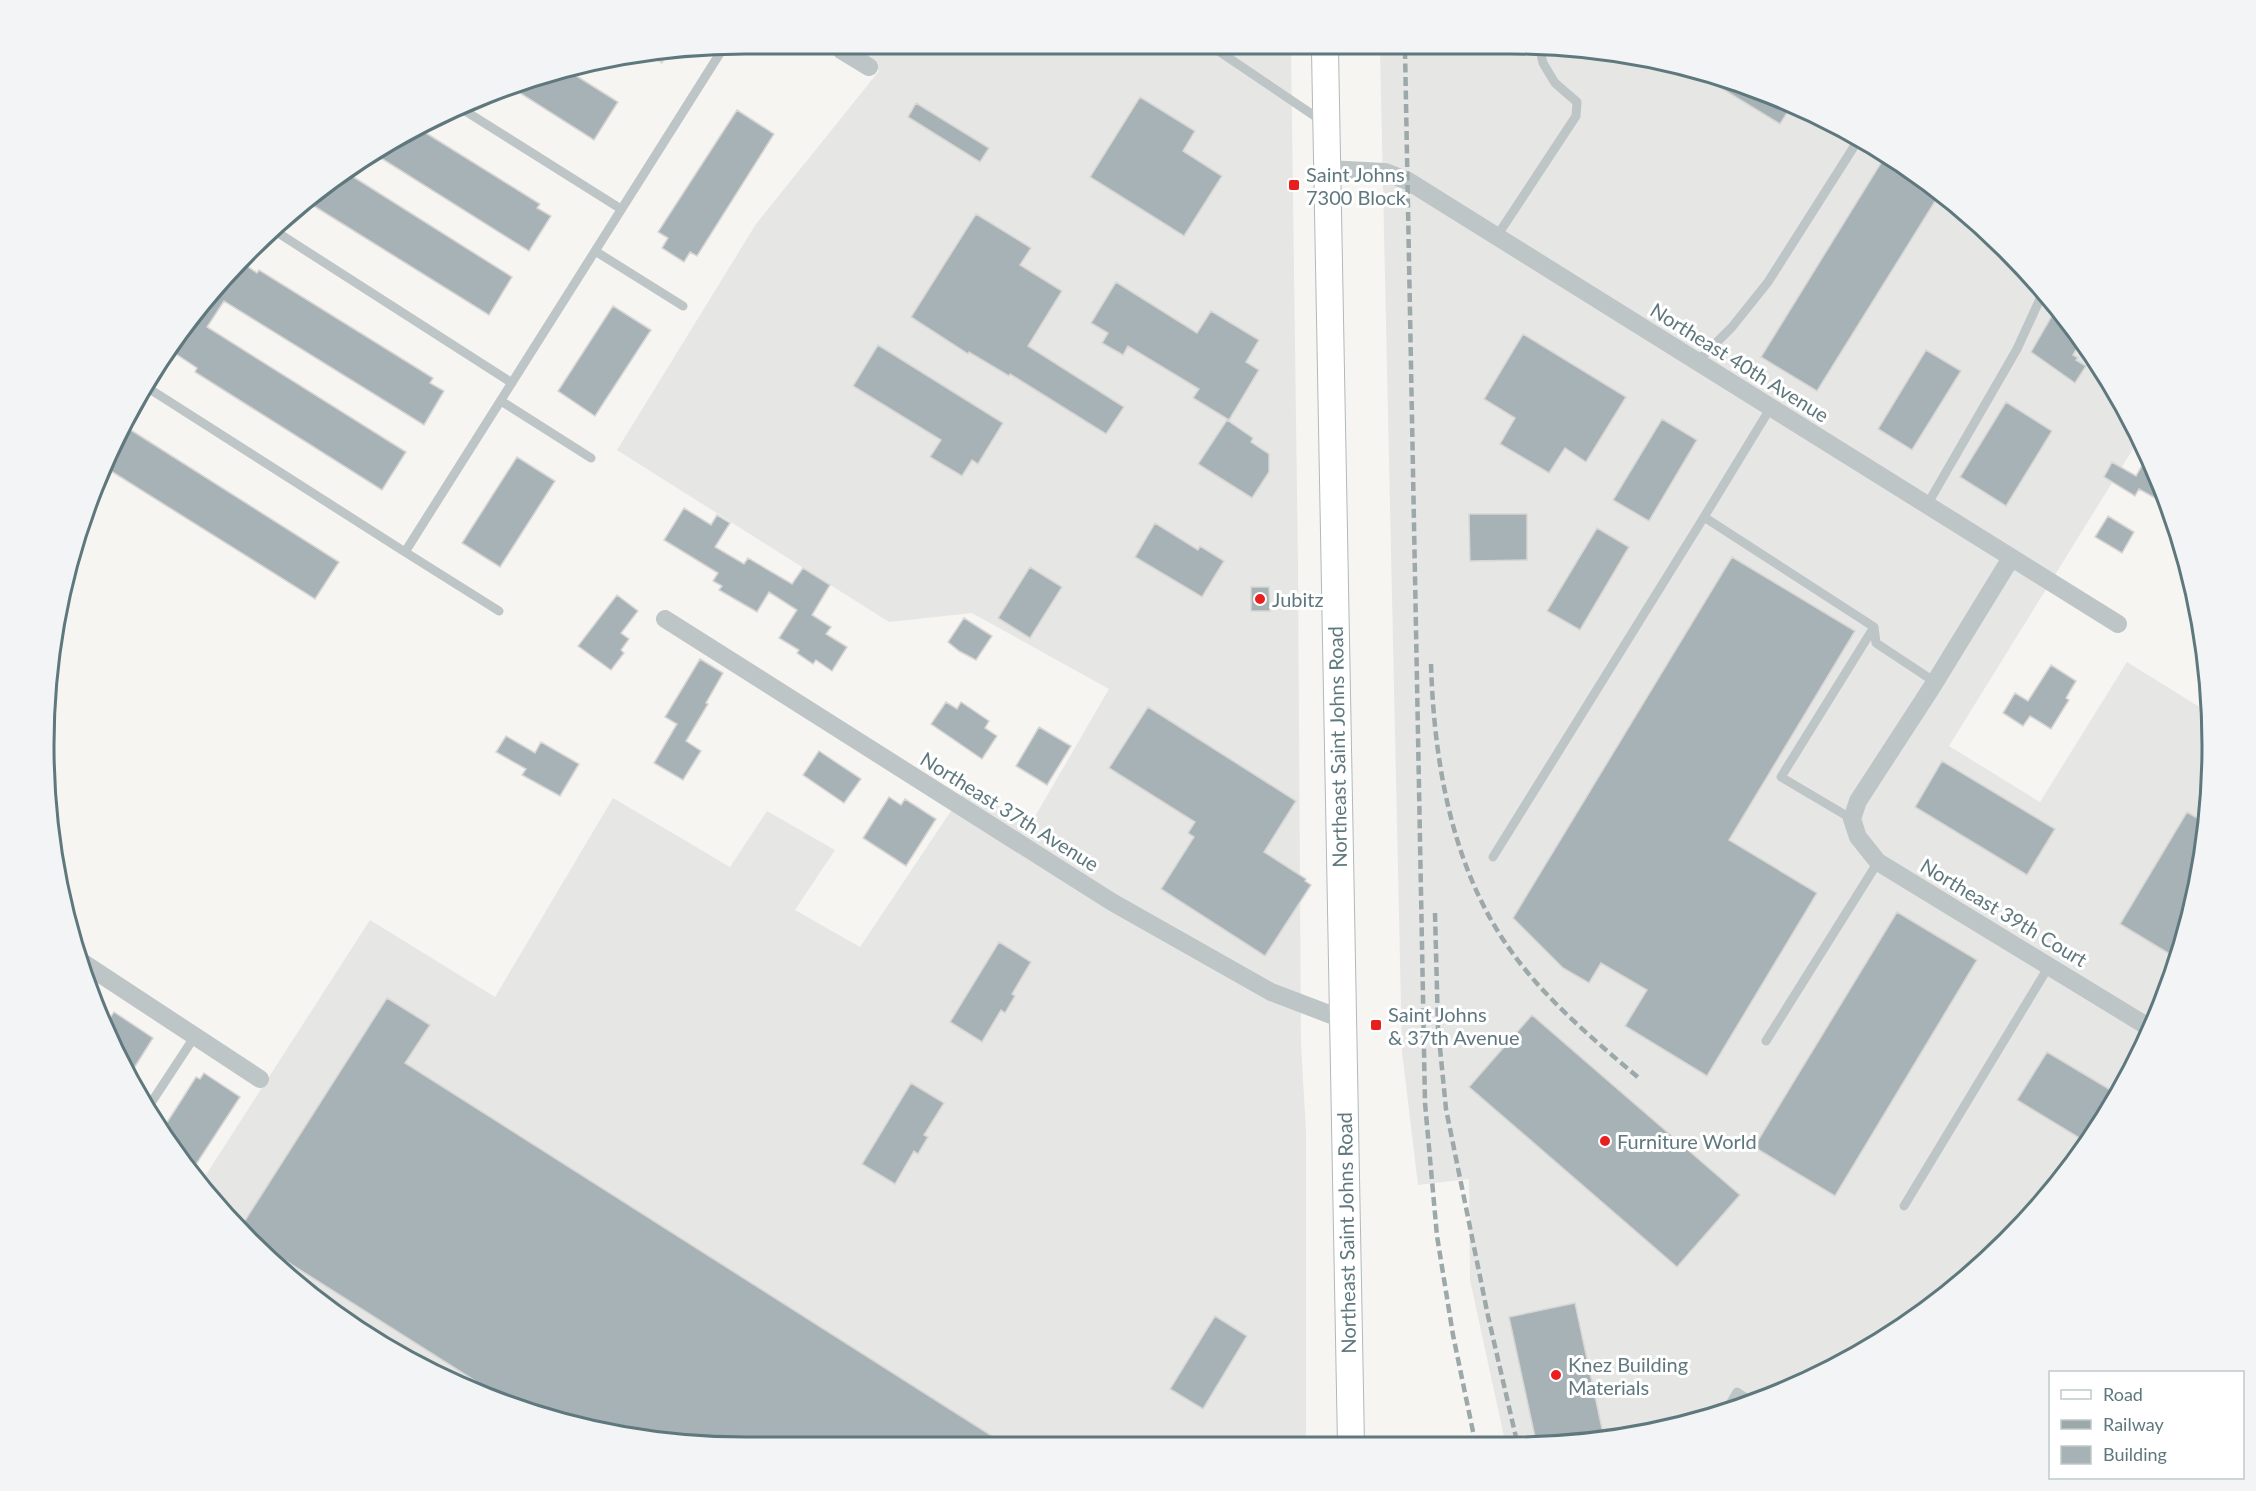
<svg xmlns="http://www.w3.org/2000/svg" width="2256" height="1491" font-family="Lato,sans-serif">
<rect width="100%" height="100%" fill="#f6f5f1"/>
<path fill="#e6e6e5" d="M845 50H1291L1298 565 1301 1044 1306 1132V1445L654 1441 563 1423 435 1375 282 1273 217 1208 200 1184 370 920 495 997 613 798 730 867 767 811 835 850 795 910 860 947 967 787 1030 825 1109 689 972 613 889 622 617 450 756 224 879 71Z
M1380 50H1602L1693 68 1821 116 1974 218 2068 318 2141 436 1949 746 2040 802 2127 662 2211 714 2206 837 2175 971 2118 1097 2038 1209 1938 1303 1821 1375 1692 1424 1556 1446H1506L1470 1280 1469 1179 1418 1185 1402 1052Z"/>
<path fill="#d6dbd0" d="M654 50H671L662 64 643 52Z"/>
<path fill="#a6b2b5" stroke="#d7d6d4" stroke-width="1.5" d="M567 70 618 102 594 140 509 86 520 81Z
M1719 78 1792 105 1780 124 1716 85Z
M1140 97 1195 131 1183 151 1222 176 1184 236 1090 177Z
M916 103 989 148 980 162 908 117Z
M737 110 774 134 697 256 690 252 684 262 662 248 668 238 658 232Z
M421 130 540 204 537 208 551 216 529 251 373 153Z
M1884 158 1939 195 1817 391 1761 357Z
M344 171 512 277 489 315 314 206 317 203 309 197Z
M976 214 1031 248 1020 265 1062 291 1028 346 1124 407 1106 434 1010 374 1009 376 969 352 968 354 911 317Z
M241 262 257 273 259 270 433 378 430 383 444 391 424 425 224 301 207 327 406 452 382 490 195 372 197 368 170 350 189 318Z
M1116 282 1197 333 1211 311 1259 340 1246 362 1259 370 1229 420 1193 398 1199 389 1128 346 1123 355 1102 343 1108 333 1091 323Z
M613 306 651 330 595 416 558 391Z
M2057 307 2068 318 2081 341 2073 355 2078 358 2076 360 2086 366 2075 383 2031 352Z
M1523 334 1626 397 1586 462 1565 448 1549 473 1500 444 1515 418 1484 399Z
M878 345 1003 423 978 464 972 460 962 476 930 457 941 440 853 386Z
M1926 350 1961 371 1912 450 1878 429Z
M2006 402 2052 431 2006 506 1960 477Z
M1662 419 1697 440 1649 521 1613 500Z
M1227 420 1253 438 1251 442 1269 454V472L1252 498 1198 464Z
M126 427 339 562 315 599 103 466Z
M2148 455 2163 497 2166 504 2139 489 2135 496 2104 477 2112 462 2136 476Z
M517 457 555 481 500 567 462 543Z
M684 508 711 525 717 515 730 523 715 547 744 564 748 558 792 584 803 568 830 585 812 615 831 627 826 634 847 647 832 671 816 660 813 664 797 653 799 650 779 638 797 610 769 592 757 612 719 590 722 586 713 581 718 573 664 540Z
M1469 514H1527V560L1470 561Z
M2108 516 2134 532 2122 553 2095 537Z
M1155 523 1198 550 1200 546 1224 561 1202 597 1135 557Z
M1597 528 1629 547 1580 630 1547 611Z
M1732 557 1855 631 1729 840 1817 893 1707 1076 1625 1026 1647 990 1601 963 1589 983 1563 968 1513 918Z
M1030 567 1062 587 1030 638 998 618Z
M1251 587H1269L1270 611H1251Z
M617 595 638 611 621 633 629 639 621 650 624 653 611 670 578 646Z
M964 618 992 636 976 660 959 651 948 642Z
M700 659 723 673 706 703 708 704 686 741 701 751 683 780 654 763 677 724 665 717Z
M2051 665 2076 681 2066 698 2069 700 2051 729 2030 716 2023 726 2003 713 2015 693 2028 701Z
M946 702 957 709 961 702 989 721 985 728 997 736 982 759 931 724Z
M1148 707 1296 801 1264 852 1306 879 1305 881 1311 885 1265 956 1161 889 1194 837 1188 833 1195 822 1109 768Z
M1039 727 1071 746 1047 785 1016 766Z
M506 736 535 753 541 742 579 764 560 796 522 775 526 769 496 752Z
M819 751 861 779 844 803 803 775Z
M1942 761 2055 829 2027 875 1915 807Z
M889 797 901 805 905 799 936 819 906 866 863 838Z
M2187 812 2207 824 2206 837 2178 959 2120 924Z
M1897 912 1977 960 1835 1196 1754 1147Z
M999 942 1031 962 1012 994 1015 996 1005 1013 1001 1010 982 1042 950 1022Z
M387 998 430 1025 405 1063 1003 1443 654 1441 563 1423 510 1403 242 1233 239 1230Z
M114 1012 153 1038 129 1076 107 1022Z
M1532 1015 1740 1195 1677 1267 1469 1087Z
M2047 1052 2119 1095 2086 1142 2017 1100Z
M204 1073 240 1097 191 1172 164 1134 169 1126 166 1124 184 1096 196 1077 200 1079Z
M911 1083 944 1103 924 1135 928 1137 918 1154 914 1151 895 1184 862 1164Z
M1575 1303 1604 1438 1556 1446H1537L1509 1317Z
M1215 1316 1247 1336 1203 1409 1170 1389Z"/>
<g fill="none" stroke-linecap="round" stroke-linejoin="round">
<defs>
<path id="secondary" d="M1325 50 1351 1445"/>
</defs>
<use href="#secondary" stroke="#b0b9bb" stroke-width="28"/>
<path stroke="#bec5c7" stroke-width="9" d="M1217 50 1322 121
M462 109 621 209
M272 229 512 383
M1497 236 1576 116 1577 102 1555 83 1543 63 1540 50
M595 251 683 306
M1698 361 1732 327 1768 282 1855 145
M148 388 405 552 722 50
M501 401 591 458
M1771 407 1704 517 1874 627 1876 643 1935 682
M1927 505 2017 349 2040 299 2046 295
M405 552 499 611
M1852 819 1781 777 1874 627
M1493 857 1704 517
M1766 1041 1878 862
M147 1109 195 1036
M1904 1206 2049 966
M1726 1411 1737 1392 1751 1401"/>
<path stroke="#bec5c7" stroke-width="18" d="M841 50 869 67
M1327 169 1385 172 1408 181 2118 624
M2011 558 1932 687 1858 801 1852 819 1858 837 1878 862 2150 1028
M665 619 1112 902 1271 992 1342 1019
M82 962 260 1079"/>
<use href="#secondary" stroke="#fff" stroke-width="26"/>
<path stroke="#9da8ab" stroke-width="4.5" stroke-dasharray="9 4.5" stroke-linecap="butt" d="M1405 50 1425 1103 1437 1236 1453 1335 1476 1446
M1431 664C1434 763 1452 869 1511 951 1546 1000 1594 1040 1640 1079
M1435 913 1438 1028 1446 1109 1488 1316 1518 1446"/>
</g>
<g fill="#e91e1e" stroke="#fff" stroke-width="2">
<rect x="1288" y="179" width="12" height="12" rx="3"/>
<circle cx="1260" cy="599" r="6"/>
<rect x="1370" y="1019" width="12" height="12" rx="3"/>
<circle cx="1605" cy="1141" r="6"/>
<circle cx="1556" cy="1375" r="6"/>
</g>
<g text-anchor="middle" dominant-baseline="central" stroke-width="6" stroke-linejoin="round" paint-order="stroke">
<g font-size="20" fill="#5f787e" stroke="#fff" text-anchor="start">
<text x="1306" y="174">Saint Johns<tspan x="1306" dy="23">7300 Block</tspan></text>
<text x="1272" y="599">Jubitz</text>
<text x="1388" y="1014">Saint Johns<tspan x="1388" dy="23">&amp; 37th Avenue</tspan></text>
<text x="1617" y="1141">Furniture World</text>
<text x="1568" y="1364">Knez Building<tspan x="1568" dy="23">Materials</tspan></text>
</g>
<g font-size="20" fill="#5f787e" stroke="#fff">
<text transform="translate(1740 362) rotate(32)">Northeast 40th Avenue</text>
<text transform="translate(1337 747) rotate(-91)">Northeast Saint Johns Road</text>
<text transform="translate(1010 811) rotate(32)">Northeast 37th Avenue</text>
<text transform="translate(2004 912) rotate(31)">Northeast 39th Court</text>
<text transform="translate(1346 1233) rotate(-91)">Northeast Saint Johns Road</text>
</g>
</g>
<path d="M0 0H2256V1491H0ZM745 54H1511A691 691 0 0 1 2202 745V746A691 691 0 0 1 1511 1437H745A691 691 0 0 1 54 746V745A691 691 0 0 1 745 54Z" fill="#f2f4f5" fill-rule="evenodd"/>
<path fill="none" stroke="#5f787e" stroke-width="3" d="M745 54H1511A691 691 0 0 1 2202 745V746A691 691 0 0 1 1511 1437H745A691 691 0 0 1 54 746V745A691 691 0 0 1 745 54Z"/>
<rect x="2049" y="1371" width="195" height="108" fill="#ffffff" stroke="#bfc9cb" stroke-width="1.5"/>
<rect x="2061" y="1390" width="30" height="9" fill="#ffffff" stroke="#bfc9cb" stroke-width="1.5"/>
<text x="2103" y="1401" font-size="18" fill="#5f787e">Road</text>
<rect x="2061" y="1420" width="30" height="9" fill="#9da8ab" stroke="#bfc9cb" stroke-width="1.5"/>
<text x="2103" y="1431" font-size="18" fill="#5f787e">Railway</text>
<rect x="2061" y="1446" width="30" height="18" fill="#a6b2b5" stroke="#bfc9cb" stroke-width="1.5"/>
<text x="2103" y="1461" font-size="18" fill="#5f787e">Building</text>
</svg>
